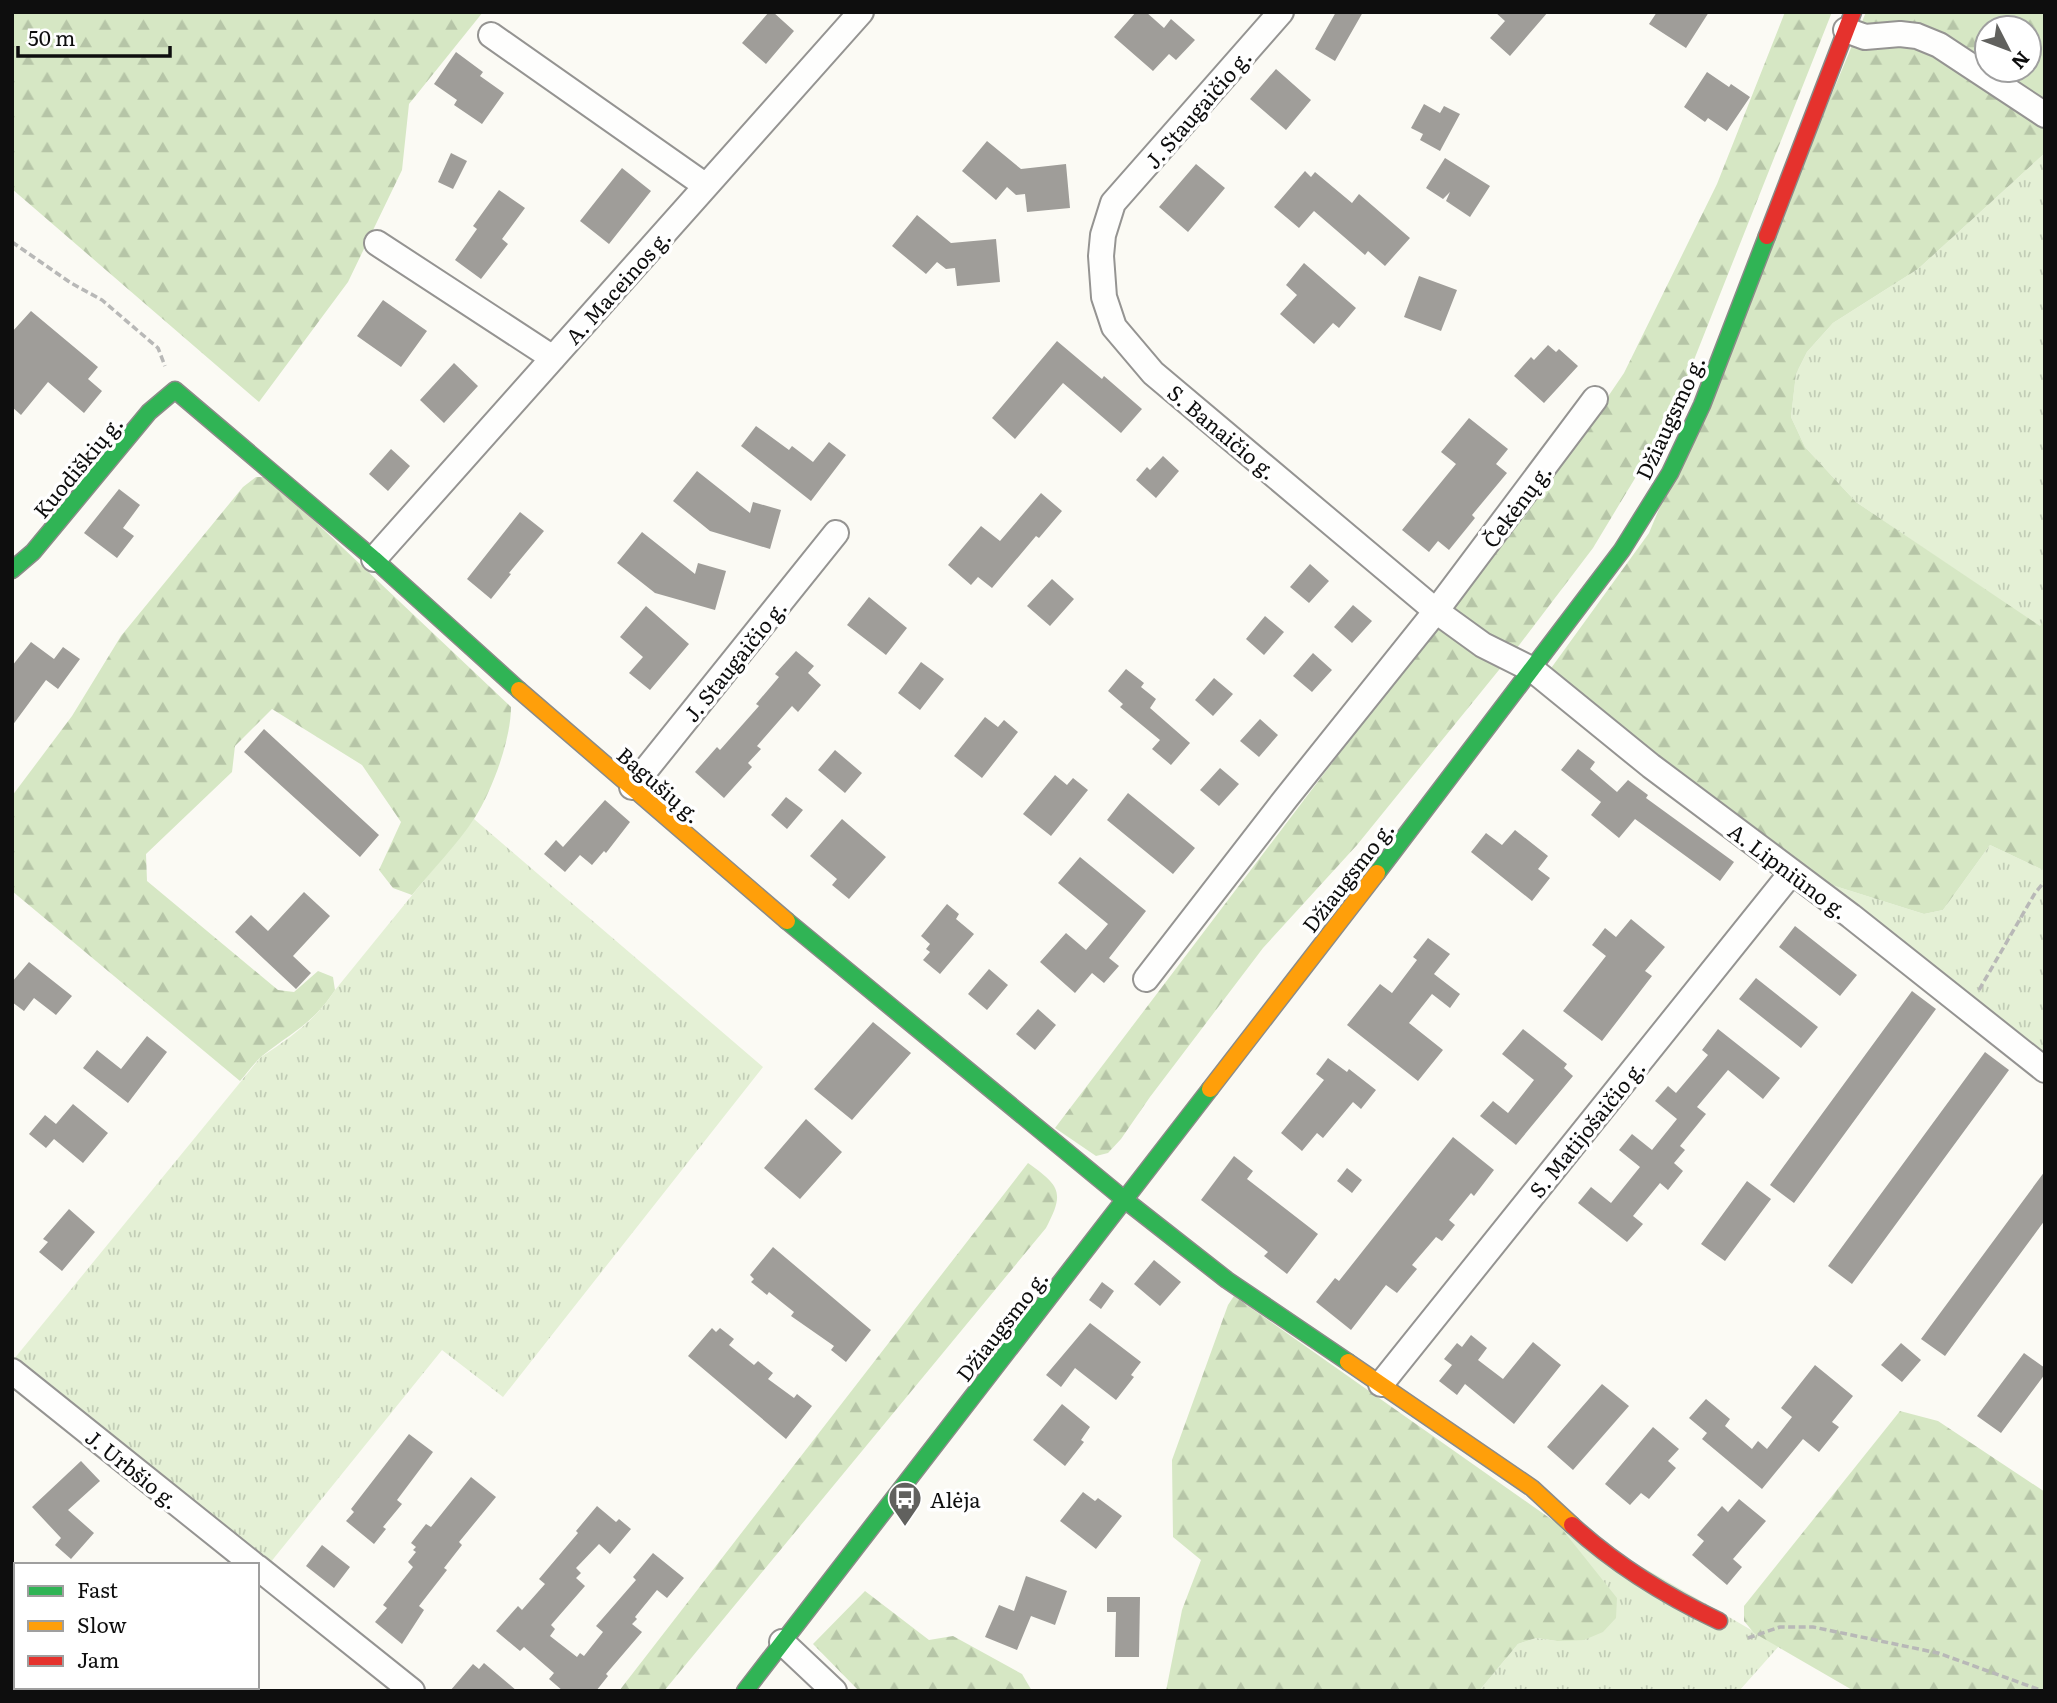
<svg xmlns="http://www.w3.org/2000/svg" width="2057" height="1703" font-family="Literata,serif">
<defs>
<pattern id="grass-tufts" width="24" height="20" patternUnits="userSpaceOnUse" patternTransform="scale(1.75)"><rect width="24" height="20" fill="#e4f0d5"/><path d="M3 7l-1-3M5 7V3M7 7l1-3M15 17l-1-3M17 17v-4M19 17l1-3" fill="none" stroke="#c2cdb6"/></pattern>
<pattern id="forest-firs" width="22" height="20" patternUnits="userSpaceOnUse" patternTransform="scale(1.75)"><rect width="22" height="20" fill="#d6e7c4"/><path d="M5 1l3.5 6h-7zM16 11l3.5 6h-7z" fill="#b6c5a7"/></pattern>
</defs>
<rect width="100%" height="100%" fill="#fbfaf4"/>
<path fill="url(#grass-tufts)" d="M2045 153V618L2040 627 1856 502 1805 447 1791 417 1796 374 1807 352 1833 323 1918 269Z
M474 819 763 1067 503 1397 442 1350 270 1563 14 1359 261 1057C290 1038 316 1020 335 990Z
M1990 845 2045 871V1061L1819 881 1924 914 1943 910Z
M1558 1524 1646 1569 1779 1646 1739 1691H1479L1518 1644 1536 1638 1557 1641Z"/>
<path fill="url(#forest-firs)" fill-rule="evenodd" d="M12 12H483L409 104 402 170 348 282 259 402 12 189Z
M1785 12H1832L1688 375 1640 470 1593 548 1520 644 1357 845 1263 948 1150 1097 1121 1139 1108 1153 1096 1156 1055 1128 1590 423 1624 373 1717 184Z
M1866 12H2045V153L1918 269 1833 323 1807 352 1796 374 1791 417 1805 447 1856 502 2040 626 2045 618V871L1990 845 1943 910 1924 914 1819 881 1685 779 1549 671 1649 533ZM1987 28H2029V70H1987Z
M256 477H268L511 707C511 740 492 791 474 819 456 846 432 870 412 895L393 888 379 870 401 822 362 765 272 709 235 746 232 772 146 854 147 881 278 990 294 992 318 971 333 977 335 990C313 1024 292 1032 262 1056 254 1063 247 1073 240 1081L12 891V796L72 716 121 636 243 487Z
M1028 1163C1060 1186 1065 1192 1046 1228L664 1691H619Z
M1234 1296 1558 1524 1617 1598 1616 1618 1603 1632 1584 1640 1557 1641 1536 1638 1518 1644 1479 1691H1166L1182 1610 1201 1560 1173 1537 1172 1460 1228 1305Z
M1900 1411 1938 1421 2045 1492V1691H1854L1754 1633 1744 1621V1606Z
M865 1591 929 1640 953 1636 1022 1674 1032 1691H859L813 1644Z"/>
<path fill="#9f9d99" d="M769 12H773L794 31 766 64 742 43Z
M1136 12H1146L1164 28 1171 19 1195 40 1176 60 1169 54 1153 71 1114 37Z
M1336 12H1363L1335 61 1315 49Z
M1495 12H1548L1510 56 1490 38 1505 21Z
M1657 12H1709L1686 48 1649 24Z
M456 52 483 72 480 76 504 93 482 124 454 105 457 100 434 84Z
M1276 69 1311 100 1286 130 1250 99Z
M1707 72 1729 87 1731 84 1750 97 1727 131 1708 118 1705 122 1684 107Z
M1424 104 1440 113 1444 106 1460 114 1440 151 1420 140 1423 134 1411 128Z
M987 141 1021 169 1066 164 1070 208 1027 212 1025 194 1016 195 1007 187 996 200 962 171Z
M451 153 467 161 453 189 438 182Z
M1445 158 1490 186 1470 217 1446 201 1450 192 1443 199 1426 188Z
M1196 164 1225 188 1188 232 1159 207Z
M622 168 651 191 609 244 580 221Z
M1305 171 1311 177 1315 172 1352 203 1359 194 1410 238 1385 266 1368 251 1365 255 1314 211 1299 228 1274 207Z
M499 190 525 208 502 239 508 244 481 279 455 260 477 229 473 226Z
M917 215 951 243 996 239 1000 282 957 286 955 268 946 269 937 262 926 274 892 246Z
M1304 263 1356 308 1339 328 1333 323 1314 344 1280 314 1297 295 1286 285Z
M1419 276 1457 290 1441 331 1404 317Z
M383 300 427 331 401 367 357 336Z
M31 311 98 367 88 379 102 391 84 413 48 382 21 415 12 407V332Z
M1057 341 1102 379 1104 376 1142 409 1121 433 1063 383 1015 439 992 418Z
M1548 345 1556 352 1559 349 1578 366 1544 403 1514 376 1531 357 1534 360Z
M454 363 478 386 444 423 420 400Z
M1469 418 1508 449 1496 464 1507 473 1472 515 1475 518 1449 550 1438 541 1429 552 1402 530 1456 464 1441 452Z
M756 426 789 450 792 446 813 462 829 442 846 455 811 501 741 446Z
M391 449 410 466 388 491 369 474Z
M1163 456 1179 471 1156 498 1136 480 1147 467 1150 470Z
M697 471 750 513 753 502 781 510 770 549 710 531 673 501Z
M119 489 140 505 123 528 134 536 117 558 84 533Z
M1041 493 1062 511 1039 538 1036 536 992 588 978 577 971 585 948 565 981 526 1000 541Z
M520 512 544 531 509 573 511 574 491 599 467 579Z
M642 532 695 574 698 563 726 571 715 610 655 593 617 563Z
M1310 564 1329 581 1309 603 1290 587Z
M1052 579 1074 599 1050 626 1027 606Z
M869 597 907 628 886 655 847 625Z
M1353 605 1372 621 1352 643 1334 627Z
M646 606 689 644 650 690 629 673 643 657 620 637Z
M1265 616 1284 632 1264 655 1246 639Z
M31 642 54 659 63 647 80 659 58 689 46 680 12 726V666Z
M796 651 814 666 808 673 821 685 798 712 792 706 757 746 761 749 748 763 752 767 724 798 695 772 717 747 720 750 759 706 756 704 779 677 775 674Z
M1313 653 1332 670 1312 692 1293 676Z
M921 662 944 679 920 710 898 693Z
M1126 669 1144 683 1141 687 1156 699 1150 708 1190 743 1171 765 1152 749 1160 740 1120 707 1123 704 1108 691Z
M1214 678 1233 694 1213 716 1195 700Z
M985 717 998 727 1004 720 1018 732 982 778 954 756Z
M1260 719 1278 735 1259 757 1240 741Z
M264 729 379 835 360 857 244 752Z
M1578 749 1595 762 1590 769 1617 792 1628 780 1648 795 1646 798 1734 862 1720 881 1635 819 1619 838 1591 815 1601 802 1561 770Z
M835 750 862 773 845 793 818 770Z
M1220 768 1239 784 1219 806 1200 790Z
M1055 775 1067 785 1073 778 1088 790 1051 836 1023 814Z
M1128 793 1195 848 1173 874 1107 820Z
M786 797 803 810 787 829 771 815Z
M605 800 630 822 606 853 604 851 592 865 580 855 565 872 544 854 556 840 563 847Z
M842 819 886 857 849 899 832 885 837 879 810 856Z
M1515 830 1548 856 1538 869 1550 878 1532 901 1471 852 1486 833 1502 845Z
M1080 857 1146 911 1109 958 1119 966 1104 983 1092 973 1075 993 1040 962 1066 933 1086 950 1108 924 1058 883Z
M304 892 330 916 293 956 311 973 296 989 235 932 251 915 268 931Z
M947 904 959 914 956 919 974 934 940 974 923 960 930 952 926 949 930 944 921 936Z
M1631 919 1665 947 1645 971 1652 976 1602 1041 1563 1011 1606 956 1592 945 1605 928 1616 937Z
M1795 926 1857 975 1840 996 1779 947Z
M1428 938 1450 954 1434 974 1460 994 1450 1008 1432 994 1409 1023 1443 1050 1418 1081 1347 1025 1380 984 1392 993 1417 960 1413 957Z
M29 962 72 996 56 1015 34 998 24 1011 12 1002V982Z
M989 969 1008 985 987 1010 968 994Z
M1756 978 1818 1027 1801 1048 1739 999Z
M1912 991 1936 1009 1794 1203 1770 1185Z
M1038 1009 1056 1025 1035 1050 1016 1034Z
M873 1022 911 1053 852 1120 814 1089Z
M1523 1029 1567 1064 1564 1068 1573 1076 1516 1145 1480 1116 1493 1101 1508 1113 1534 1080 1502 1054Z
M1718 1029 1780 1078 1763 1099 1728 1070 1697 1107 1706 1114 1680 1146 1685 1150 1674 1163 1683 1171 1668 1190 1660 1183 1633 1216 1643 1224 1627 1242 1578 1203 1591 1187 1611 1203 1640 1167 1619 1150 1632 1134 1652 1150 1677 1119 1655 1101 1668 1086 1676 1093 1708 1055 1702 1050Z
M147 1036 167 1052 128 1103 83 1068 97 1050 121 1069Z
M1985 1052 2009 1070 1852 1284 1828 1266Z
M1328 1058 1347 1072 1349 1069 1376 1090 1361 1109 1353 1102 1323 1138 1317 1133 1302 1151 1281 1133 1324 1080 1316 1074Z
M73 1104 108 1133 83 1163 54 1139 46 1148 29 1134 45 1115 56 1124Z
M806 1119 842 1152 800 1199 764 1168Z
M1453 1137 1494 1170 1474 1196 1471 1193 1449 1220 1455 1225 1442 1241 1436 1237 1412 1265 1417 1269 1397 1293 1386 1285 1351 1330 1316 1302 1335 1278 1339 1281Z
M1234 1156 1253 1171 1247 1179 1318 1234 1287 1274 1264 1256 1268 1252 1201 1200Z
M1347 1168 1362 1180 1352 1193 1337 1181Z
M2045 1171V1220L1945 1356 1921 1339Z
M1747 1181 1771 1199 1725 1261 1701 1244Z
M69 1209 95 1232 62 1271 39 1252 48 1242 43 1239Z
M773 1247 871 1330 846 1362 831 1350 834 1346 791 1316 794 1312 769 1292 767 1295 751 1282 754 1279 750 1275Z
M1154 1260 1181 1282 1160 1306 1134 1284Z
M1102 1282 1114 1291 1101 1309 1089 1300Z
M1090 1323 1141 1362 1131 1375 1134 1377 1116 1400 1075 1368 1061 1387 1046 1375Z
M712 1328 716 1332 720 1328 734 1339 729 1345 754 1365 758 1361 773 1373 768 1379 794 1398 797 1394 812 1406 786 1439 688 1356Z
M1471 1335 1487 1348 1478 1360 1503 1379 1533 1342 1561 1365 1514 1424 1465 1384 1457 1395 1439 1381 1452 1365 1444 1359 1457 1343 1462 1347Z
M1901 1343 1921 1360 1902 1382 1881 1365Z
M2024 1353 2045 1368V1374L2001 1433 1977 1416Z
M1815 1365 1853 1396 1832 1422 1839 1427 1819 1452 1803 1439 1762 1489 1702 1439 1707 1433 1689 1418 1706 1399 1730 1419 1725 1426 1752 1449 1758 1441 1767 1449 1792 1417 1781 1408Z
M1602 1384 1629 1406 1573 1470 1547 1447Z
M1062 1404 1090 1427 1081 1440 1084 1442 1065 1466 1033 1440Z
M1653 1427 1679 1449 1668 1461 1676 1468 1649 1499 1641 1493 1630 1505 1605 1484Z
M409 1434 433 1452 397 1500 402 1504 383 1527 386 1529 374 1544 346 1521 354 1512 351 1509Z
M81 1461 100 1481 68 1510 94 1533 71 1559 55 1545 61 1538 32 1507Z
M471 1477 496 1497 459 1542 462 1545 444 1568 447 1570 419 1606 424 1610 402 1644 375 1622 387 1608 383 1605 413 1567 408 1562 416 1552 413 1550 416 1547 411 1543 426 1524 431 1527Z
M1083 1492 1095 1501 1098 1498 1122 1516 1096 1549 1060 1521Z
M1739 1499 1766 1521 1733 1559 1742 1567 1727 1585 1692 1555 1704 1541 1697 1535 1722 1506 1728 1512Z
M597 1506 616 1522 619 1519 631 1529 610 1554 599 1544 576 1568 581 1573 576 1578 585 1586 551 1625 555 1629 550 1636 577 1657 580 1653 584 1656 603 1632 596 1626 636 1580 633 1577 653 1553 684 1578 667 1598 657 1590 635 1617 637 1619 632 1624 642 1632 606 1674 608 1676 596 1691H563L549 1679 554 1673 524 1647 520 1651 496 1631 518 1606 522 1610 545 1584 539 1579 578 1533 576 1531Z
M322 1545 350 1567 334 1588 306 1566Z
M1026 1576 1067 1591 1055 1625 1031 1616 1017 1650 985 1637 999 1605 1014 1611Z
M1107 1597H1140L1139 1657H1115L1116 1612H1107Z
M484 1663 517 1691H450L473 1664 479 1669Z"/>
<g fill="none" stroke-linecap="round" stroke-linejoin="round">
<defs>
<path id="street" d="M1281 12 1113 203 1103 235 1101 256 1104 297 1114 327 1153 373 1436 611 1483 645 1533 670 1651 766 1851 916 2045 1070
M1846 30 1865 37 1900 34 1917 36 1939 45 2045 115
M491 35 706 186
M377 243 553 358
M374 559 861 12
M632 787 836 533
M1146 979 1287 797 1436 611 1595 399
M12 1371 254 1565
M1381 1384 1792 872
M257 1567 412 1691
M782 1642 834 1691"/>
<path id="fast" d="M12 570 33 552 149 412 175 390 374 559 519 690
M1377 873 1622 550 1670 473 1702 405 1767 236
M787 921 1125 1200 1227 1280 1348 1362
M745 1691 1210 1089"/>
<path id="slow" d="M519 690 787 921
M1210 1089 1377 873
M1348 1362 1532 1488 1572 1525"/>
<path id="jam" d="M1767 236 1853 12
M1572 1525C1617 1566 1664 1595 1719 1621"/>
</defs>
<use href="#street" stroke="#959492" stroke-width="28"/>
<use href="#fast" stroke="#8b8b88" stroke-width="19"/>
<use href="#slow" stroke="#8b8b88" stroke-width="19"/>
<use href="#jam" stroke="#8b8b88" stroke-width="19"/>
<path stroke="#b8b8b7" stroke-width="3.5" stroke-dasharray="7 3.5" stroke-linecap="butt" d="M12 242 71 283 102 300 158 348 165 366
M1979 990 2035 893 2045 881
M1748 1638 1780 1627H1813L1938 1653 2043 1691"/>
<use href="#street" stroke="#fefefd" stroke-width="24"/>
<use href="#fast" stroke="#30b455" stroke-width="16"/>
<use href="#slow" stroke="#ff9f0a" stroke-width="16"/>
<use href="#jam" stroke="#e5322d" stroke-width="16"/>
</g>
<defs>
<symbol id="bus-pin" viewBox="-11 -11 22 30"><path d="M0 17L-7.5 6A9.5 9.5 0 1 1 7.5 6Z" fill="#61615e" stroke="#fff"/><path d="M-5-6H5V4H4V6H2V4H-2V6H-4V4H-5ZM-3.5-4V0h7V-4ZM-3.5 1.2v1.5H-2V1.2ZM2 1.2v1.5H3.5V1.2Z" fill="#fff"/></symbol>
</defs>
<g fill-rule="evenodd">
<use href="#bus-pin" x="886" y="1479" width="38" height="52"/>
</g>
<g text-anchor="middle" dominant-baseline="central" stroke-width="7" stroke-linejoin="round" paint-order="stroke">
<g font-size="21" fill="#0e0e0e" stroke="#fff">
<text transform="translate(1197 108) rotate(-49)">J. Staugaičio g.</text>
<text transform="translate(617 286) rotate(-48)">A. Maceinos g.</text>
<text transform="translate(1669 417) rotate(-65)">Džiaugsmo g.</text>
<text transform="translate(1223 431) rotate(40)">S. Banaičio g.</text>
<text transform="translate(77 466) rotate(-50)">Kuodiškių g.</text>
<text transform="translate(1516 505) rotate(-53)">Čekėnų g.</text>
<text transform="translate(734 660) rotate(-51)">J. Staugaičio g.</text>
<text transform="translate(660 784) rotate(41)">Bagušių g.</text>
<text transform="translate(1789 870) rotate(37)">A. Lipniūno g.</text>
<text transform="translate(1347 876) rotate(-52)">Džiaugsmo g.</text>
<text transform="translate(1586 1128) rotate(-51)">S. Matijošaičio g.</text>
<text transform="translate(1001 1325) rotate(-52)">Džiaugsmo g.</text>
<text transform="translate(133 1468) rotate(39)">J. Urbšio g.</text>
</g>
<g font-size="21" fill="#0e0e0e" stroke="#fff" text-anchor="start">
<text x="930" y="1498">Alėja</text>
</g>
</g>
<rect width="2057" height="1703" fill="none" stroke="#0e0e0e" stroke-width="28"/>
<rect x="14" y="1563" width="245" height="126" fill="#ffffff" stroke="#9f9f9f" stroke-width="2"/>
<rect x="28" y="1586" width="35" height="10" fill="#30b455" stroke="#9f9f9f" stroke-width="2"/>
<text x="77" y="1598" font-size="21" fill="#0e0e0e">Fast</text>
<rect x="28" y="1621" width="35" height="10" fill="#ff9f0a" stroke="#9f9f9f" stroke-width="2"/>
<text x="77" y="1633" font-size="21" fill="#0e0e0e">Slow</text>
<rect x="28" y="1656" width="35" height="10" fill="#e5322d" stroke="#9f9f9f" stroke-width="2"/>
<text x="77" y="1668" font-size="21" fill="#0e0e0e">Jam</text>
<g transform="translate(2008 49) rotate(132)"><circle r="33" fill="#ffffff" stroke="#9f9f9f" stroke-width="2"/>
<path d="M0-5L12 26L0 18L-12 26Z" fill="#61615e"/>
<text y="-10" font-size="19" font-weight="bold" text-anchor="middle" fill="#0e0e0e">N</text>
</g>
<path d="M18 46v10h152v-10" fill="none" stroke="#0e0e0e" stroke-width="3.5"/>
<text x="28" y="46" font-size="21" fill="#0e0e0e" stroke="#ffffff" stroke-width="5" paint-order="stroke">50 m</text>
</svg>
